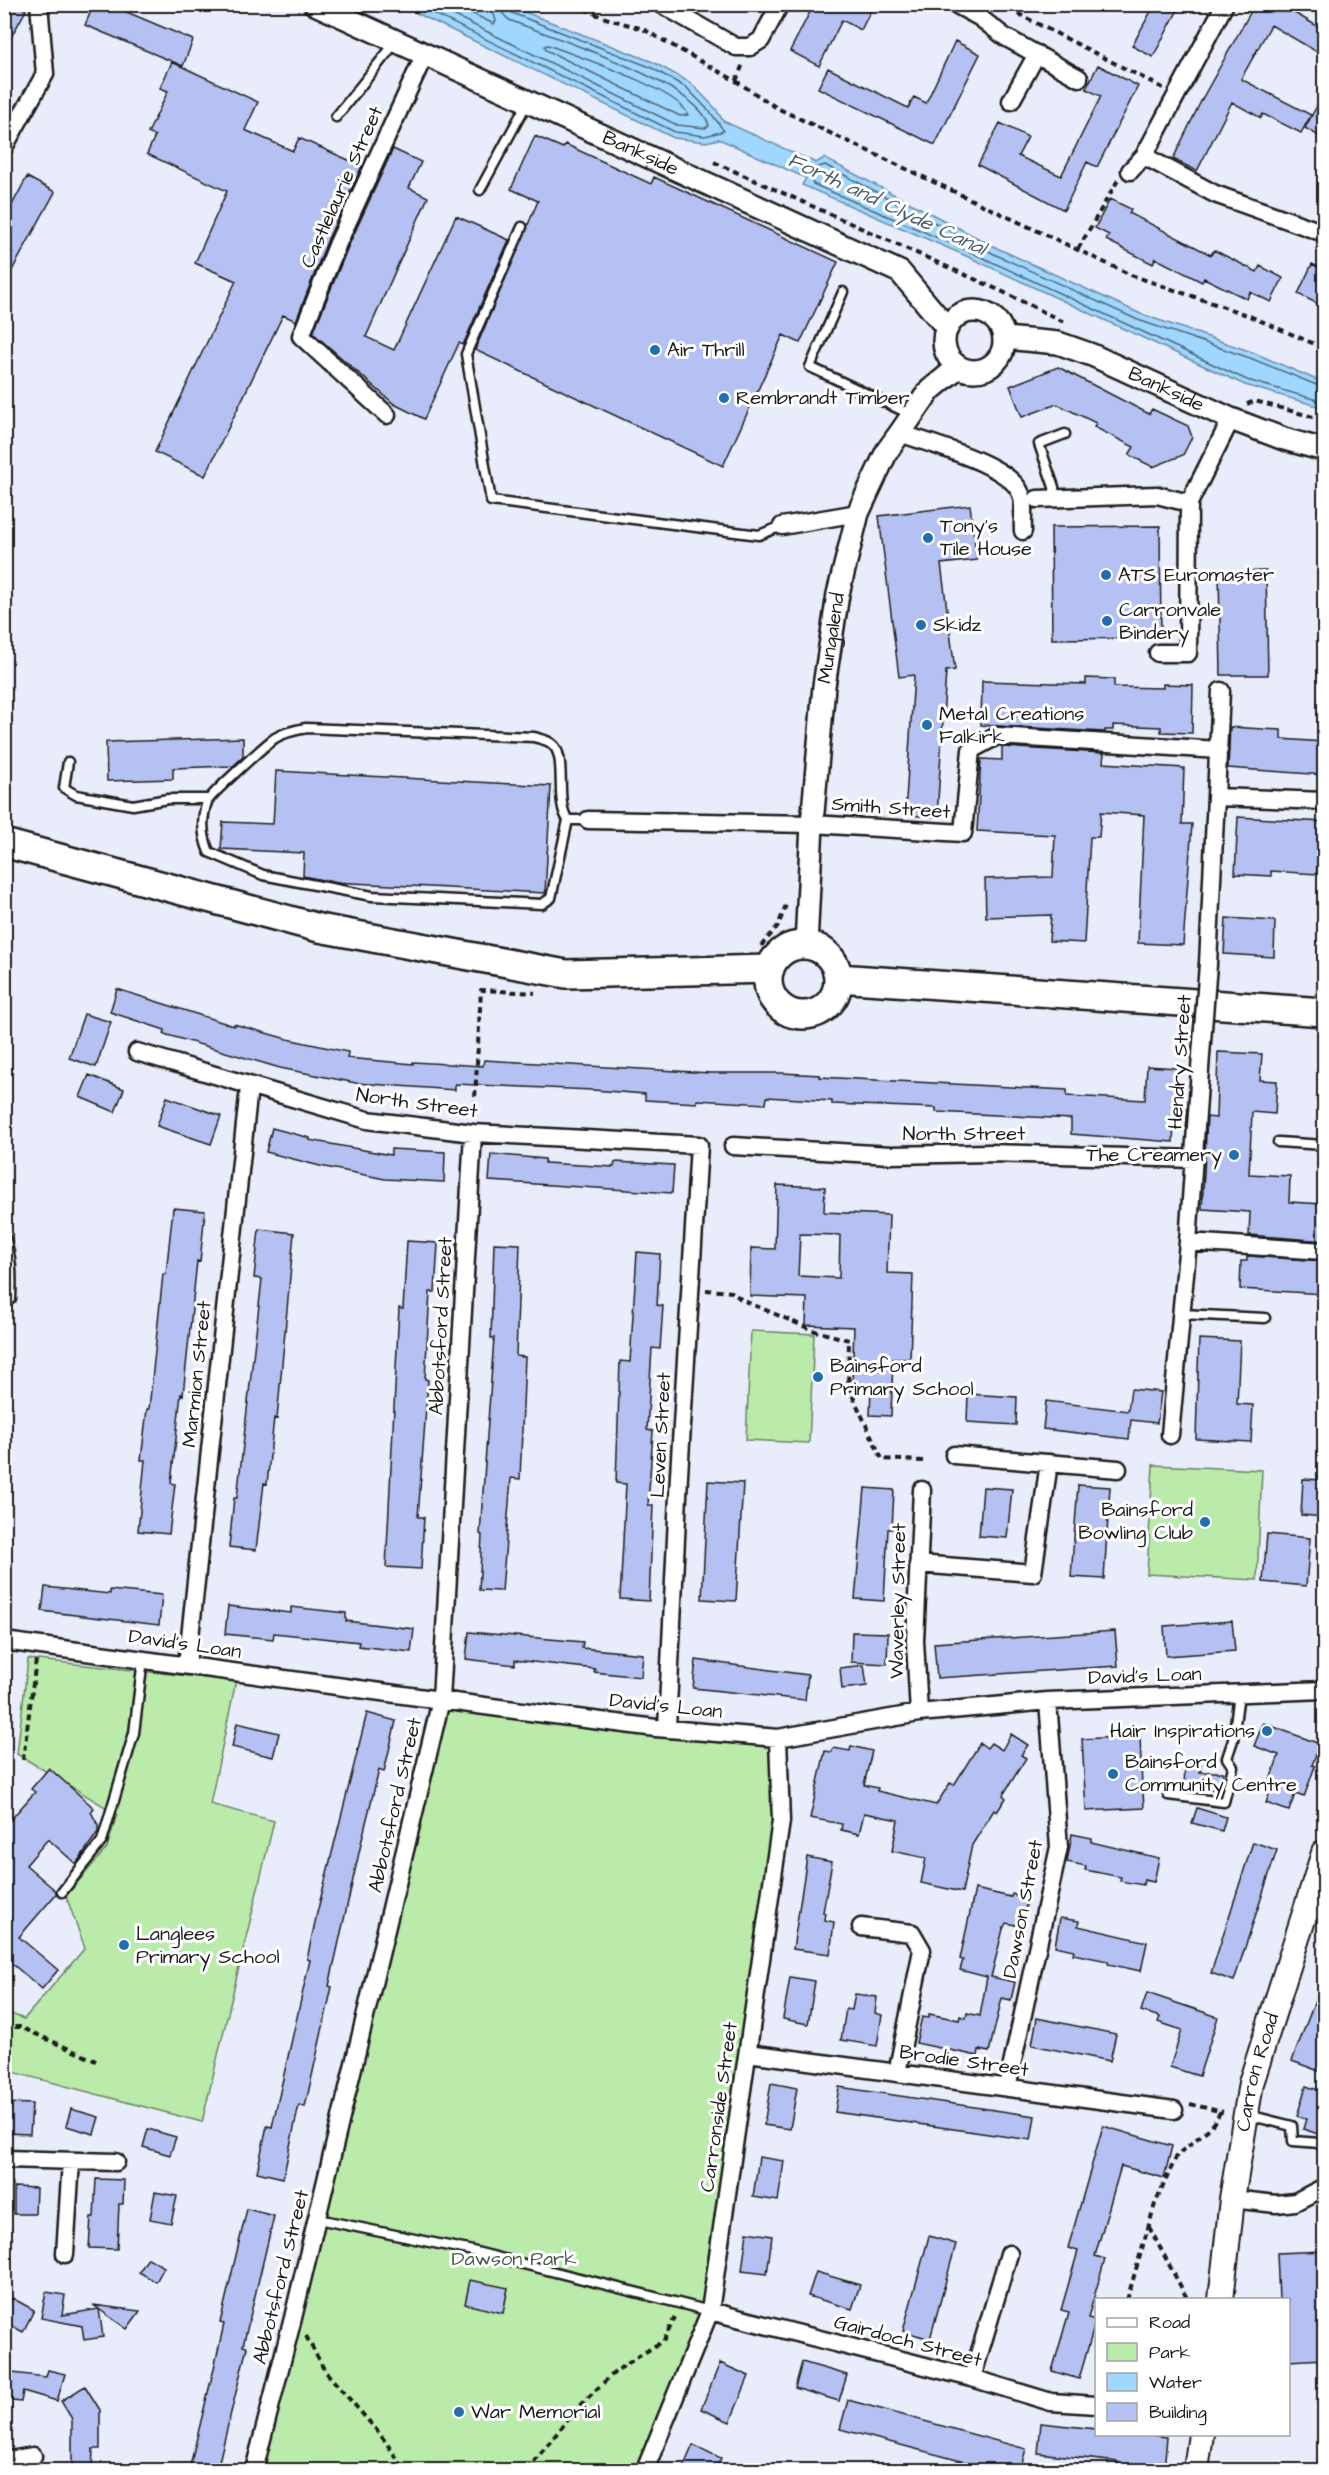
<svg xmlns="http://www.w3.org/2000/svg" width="1329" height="2475" font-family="'Architects Daughter',sans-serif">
<rect width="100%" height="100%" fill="#e9ecfb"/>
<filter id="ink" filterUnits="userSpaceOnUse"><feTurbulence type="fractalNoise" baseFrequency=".0167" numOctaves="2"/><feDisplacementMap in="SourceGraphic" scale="12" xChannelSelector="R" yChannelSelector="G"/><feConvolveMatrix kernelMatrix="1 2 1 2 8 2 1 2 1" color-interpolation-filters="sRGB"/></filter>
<g filter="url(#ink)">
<path fill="#baebab" stroke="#6b8464" stroke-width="1.5" d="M751 1331 814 1334 809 1443 746 1440Z
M1153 1465 1262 1470 1257 1580 1147 1574Z
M28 1659 236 1681 210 1804 274 1821 202 2122 5 2070 4 2011 24 2019 85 1948 66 1896 107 1848 117 1814 17 1754Z
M441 1700 778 1738 781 1821 710 2311 645 2470H259Z"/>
<path fill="#9fd7ff" stroke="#6b8ca4" stroke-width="1.5" d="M400 5H507L653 62 691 83 716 109 723 121 816 163 824 158 999 249 1141 314 1252 352 1324 383V408L1245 385 964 255 802 185 806 178 719 139 706 142 674 138Z"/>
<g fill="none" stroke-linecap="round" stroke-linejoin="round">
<path stroke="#506777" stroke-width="1.5" d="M414 4 675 132 705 136 724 131 711 113 687 88 650 67 512 13 508 4
M431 4 677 125 705 128 709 126C701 84 549 36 509 20L503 14 500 4
M452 4 494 24 496 21 491 4
M548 45C574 55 682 91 688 115L680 116 546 50 545 46Z
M1324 388 1250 358 1138 320 996 255 825 165 809 170 813 184 966 250 1247 380 1324 402"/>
</g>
<path fill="#b5c1f2" stroke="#1c1c1c" stroke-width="1.5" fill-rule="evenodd" d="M4 4H16L26 10 4 50Z
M94 4H108L193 40 183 66 85 25Z
M810 4H874L861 30 842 20 819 66 790 51 813 6Z
M1155 4H1181L1153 57 1132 46Z
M1255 4H1279L1324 30V56L1271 25 1241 79 1311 115 1301 133 1263 114 1261 118 1232 102 1197 171 1173 159 1202 99Z
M955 41 980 54 935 145 818 88 828 68 908 108 914 97 926 103Z
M172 62 258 102 245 130 293 151 299 138 362 166 328 239 296 321 283 315 205 476 155 452 236 281 195 263 227 191 147 154 155 136 148 133 168 91 160 88Z
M1098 65 1138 86 1097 167 1087 162 1064 210 978 165 1000 123 1028 137 1018 156 1061 176 1101 96 1086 89Z
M1324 93V139L1305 128Z
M535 136 563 148 565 144 651 184 654 177 838 262 800 343 783 335 723 466 475 350 538 201 511 189Z
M393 149 421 162 409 188 428 197 366 337 394 350 456 216 509 240 463 345 459 343 424 419 394 404 313 333 348 247Z
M27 177 55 192 4 285V220Z
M1110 199 1131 209 1129 213 1211 255 1214 250 1257 272 1260 266 1283 278 1271 302 1250 292 1247 299 1204 278 1202 282 1155 258 1153 264 1106 240 1109 235 1095 228Z
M1312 264 1324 270V296L1320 305 1298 294Z
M1058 367 1149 414 1152 409 1188 426 1192 437 1183 455 1153 467 1129 455 1134 447 1094 427 1096 423 1057 404 1022 417 1010 386Z
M970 505 977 560 941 564 955 670 946 671 937 817 905 815 914 675 899 677 879 516Z
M1160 526 1161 638 1052 639 1051 527Z
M1266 571 1268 675H1221L1219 572Z
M1086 678 1114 679V687L1163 688V684L1193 685 1192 733 1161 732V727L1113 725V730H1105V732L981 725 982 681 1086 684Z
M1230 727 1281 730V739L1324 742V775L1228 768Z
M243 738V757L233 766 173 768V779L107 781 106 742Z
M1002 747 1104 753 1103 763 1184 768 1182 824H1192L1183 945 1138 943 1144 815 1101 812 1099 837H1090L1084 943 1049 941 1051 915 986 917 985 879 1053 877 1055 835 977 831 981 759 1002 760Z
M276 771 551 786 545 893 333 882 303 876 304 853 221 849 223 822 273 824Z
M1238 817 1324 822V852L1318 851 1317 874 1271 871V876L1235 874Z
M1226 918 1275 921 1274 957 1224 954Z
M117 989 234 1026V1024L287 1039 348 1052 347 1058 413 1064V1062L483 1066 484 1060 711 1073H782L820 1075 819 1077 1067 1090V1096L1145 1100 1147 1066 1177 1068 1173 1142 1071 1134V1119L936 1112V1108L832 1104V1101L767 1097 766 1104 697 1100V1103L645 1100V1094L593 1090 455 1084V1090L356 1083 280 1068 164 1034 165 1030 110 1012Z
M84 1014 111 1022 96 1067 69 1058Z
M1218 1052 1262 1054 1260 1080 1277 1081 1275 1114 1252 1112 1249 1174 1290 1176 1289 1202 1324 1204V1241L1249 1235 1250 1212 1202 1209 1207 1117 1216 1118Z
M89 1075 124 1089 115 1112 80 1097Z
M167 1097 221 1116 211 1144 157 1126Z
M272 1128 310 1138 309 1140 391 1155V1149L445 1152 444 1182 385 1179 320 1166 266 1152Z
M491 1154 545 1159V1163L614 1167 615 1162 674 1165 672 1193 489 1181Z
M777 1185 825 1187 824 1212 889 1215 887 1273 913 1274 910 1359H893L891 1416 870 1415 871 1387 852 1386 854 1327 806 1325 807 1298 750 1296 751 1248 775 1249ZM800 1234 840 1235 839 1278 798 1276Z
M173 1208 205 1211 200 1262 197 1261 183 1395 181 1394 171 1483 175 1484 169 1534 138 1531 145 1460H141L147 1409H149L163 1274H166Z
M259 1229 294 1233 277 1419 274 1418 267 1484 264 1483 256 1550 229 1547 234 1498H237L262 1279 254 1278Z
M407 1241 438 1243 435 1292H430L425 1379 428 1380 418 1517H424L421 1569 386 1567 399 1308 403 1309Z
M494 1243 520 1244 516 1356 525 1357 520 1479 511 1478 502 1591 479 1590 482 1535 480 1534 494 1338H491Z
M637 1252 660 1254 657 1305 663 1306 660 1349 652 1348 647 1430 653 1431 648 1505H653L649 1601 620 1599 626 1484 616 1483 620 1361 630 1362Z
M1247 1256 1324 1261V1294L1240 1289 1241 1261H1247Z
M1199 1339 1240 1341 1237 1404 1253 1405 1251 1442 1196 1439Z
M1131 1389 1161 1392 1157 1423 1131 1420 1129 1439 1043 1429 1046 1401 1128 1411Z
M968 1394 1017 1397 1016 1425 967 1422Z
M1303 1479 1324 1480V1517L1301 1515Z
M708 1481 743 1483 736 1601 702 1599Z
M1078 1485 1110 1487 1104 1579 1071 1577Z
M983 1487 1012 1489 1007 1538 979 1536Z
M865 1488 894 1490 892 1529H888L884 1601 855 1599Z
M1267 1534 1310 1538 1306 1586 1263 1582Z
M45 1587 110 1594V1590L162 1595 159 1625 42 1611Z
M228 1606 291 1613V1607L346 1613V1621L414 1629 411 1652 358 1646 359 1642 274 1633 273 1639 225 1634Z
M1232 1621 1235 1651 1166 1656 1164 1626Z
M1115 1631 1118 1666 937 1678 934 1643Z
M469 1632 583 1642 582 1648 643 1654 641 1677 594 1672 595 1669 515 1660V1665L466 1659Z
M852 1632 888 1633 887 1664 851 1662Z
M696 1660 808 1675 805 1700 693 1688Z
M864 1665 867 1686 842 1689 840 1668Z
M367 1713 396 1721 384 1772 379 1770 363 1835 329 1986 332 1987 305 2107 299 2105 283 2178 257 2172 267 2126 272 2127 310 1960 307 1959 317 1913Z
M237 1723 279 1733 273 1757 232 1747Z
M1263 1723 1320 1744 1312 1765 1315 1766 1304 1797 1295 1794 1289 1811 1266 1803 1272 1785 1269 1783 1279 1755 1254 1746Z
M1011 1734 1028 1745 1021 1755 1026 1758 1003 1795 1006 1798 997 1812 994 1810 972 1845 962 1892 921 1883 926 1858 892 1851 898 1820 864 1813 859 1834 841 1830 842 1824 810 1818 825 1751 832 1752 833 1748 850 1751 851 1746 872 1751 864 1785 878 1788 877 1791 936 1805 950 1783 954 1785 980 1743 987 1748 991 1743 1002 1750Z
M1140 1736 1142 1788 1131 1789 1143 1792 1144 1808 1086 1811 1082 1739Z
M1185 1764H1201L1200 1772H1223L1221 1789H1184Z
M49 1768 94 1808 91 1812 98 1825V1832L76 1864 48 1839 26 1865 56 1891V1894L19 1937 58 1970 42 1989 4 1957V1827L35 1792 31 1789Z
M1197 1808 1226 1817 1222 1831 1192 1823Z
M1072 1834 1092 1838 1091 1842 1159 1858 1154 1882 1144 1880 1143 1885 1120 1881 1121 1877 1085 1870 1086 1866 1067 1862Z
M1253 1842 1277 1850 1234 1981 1211 1973Z
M807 1857 832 1862 823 1912 825 1913 824 1920 834 1922 830 1954 793 1949Z
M975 1889 1011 1897 1012 1894 1028 1897 1023 1918 1018 1917 1016 1925 1006 1923 1003 1929 991 1977 1015 1982 1011 2000 1002 1998 989 2052 979 2050 978 2056 916 2043 922 2017 929 2018V2014L959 2020 960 2016 966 2018 967 2013 980 2016 987 1977 960 1970 963 1960 960 1959Z
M1060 1918 1079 1921 1078 1926 1147 1942 1141 1971 1108 1964V1961L1073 1954 1074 1950 1055 1946Z
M790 1977 815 1981 808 2024 783 2019Z
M1323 1980 1324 2058 1319 2071 1292 2061Z
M1147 1993 1218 2017 1199 2076 1170 2067 1182 2030 1158 2022 1160 2017 1141 2011Z
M855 1994 877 1997 875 2013 882 2015 877 2046 841 2040 846 2009 852 2010Z
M1037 2018 1116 2034 1110 2061 1032 2045Z
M771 2083 797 2088 790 2129 764 2125Z
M1306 2086 1324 2092V2136L1303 2129 1306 2119 1297 2116Z
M839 2087 1035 2116 1031 2140 835 2112Z
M4 2103 32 2104 30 2134 4 2133Z
M71 2109 99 2117 94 2134 66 2126Z
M1103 2126 1172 2146 1164 2178 1121 2166 1095 2256 1105 2259 1088 2318 1096 2320 1079 2379 1052 2371 1069 2312 1061 2310 1078 2251 1068 2248Z
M148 2129 176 2137 170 2155 143 2147Z
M759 2157 784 2161 778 2201 753 2197Z
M96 2179 124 2180 123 2204H119L117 2249 89 2248 91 2217H94Z
M14 2187 36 2188 35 2214H14Z
M155 2192 177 2196 171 2223 150 2219Z
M247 2209 274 2216 243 2346 247 2347 217 2470H189L215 2364 224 2324 220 2323Z
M747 2232 772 2236 767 2274 742 2271Z
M929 2236 956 2244 930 2339 903 2331Z
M1324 2251V2359L1288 2361V2300H1279L1277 2253Z
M148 2258 164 2267 156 2282 139 2272Z
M816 2272 860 2285 852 2309 808 2296Z
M470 2280 508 2288 503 2313 465 2304Z
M46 2292 65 2295 62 2315 99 2309 103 2337 84 2340 82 2326 41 2318Z
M12 2298 34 2310 23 2332 4 2322V2312Z
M93 2305 140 2311 127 2329Z
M802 2362 847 2375 839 2401 795 2388Z
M720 2363 749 2376 730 2422 701 2409Z
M48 2370 65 2374 57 2401 23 2391 21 2402 4 2400V2372L46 2377Z
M85 2386 100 2410V2449H93L92 2470H72V2419L61 2401Z
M848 2400 1026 2449 1020 2470H995L840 2429Z
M1041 2423 1096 2429V2434H1144L1167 2437 1164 2470H1134V2468L1117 2466 1118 2462 1038 2453Z
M693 2445 721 2458 715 2470H682Z"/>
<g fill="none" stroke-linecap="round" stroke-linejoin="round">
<defs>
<path id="service" d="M336 117 395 43
M480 190 527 103
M522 227 466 354 491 501 759 535 782 526
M843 292 810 367 912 415
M1055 497 1054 487 1039 444 1065 434
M68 762 64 788 76 795 133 805 168 799H208
M568 820 551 898 542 904 372 896 263 875 209 852C202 835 201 819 207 802 210 795 266 744 275 738 285 732 295 730 306 728L534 737C540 739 548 740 552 744 568 756 554 801 568 820H588
M1278 1142 1324 1145
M4 1235C12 1256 12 1276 11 1299
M1181 1314 1265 1318
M1168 1795 1224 1802 1233 1767 1227 1758 1233 1740 1239 1693
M62 1892 102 1841 134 1733 143 1659
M1248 2115 1292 2126 1293 2141 1320 2143
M318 2219 468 2250 710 2311"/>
<path id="minor" d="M661 4 736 47H750L761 40 780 4
M955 4 979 17 1005 37 1079 78
M1225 4 1144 156 1215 194 1324 233
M1011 101 1037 54
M4 147 45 74 39 4
M1130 171 1144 156
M387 415 301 336 338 243 424 56
M900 433C929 444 1010 464 1021 494 1025 504 1022 520 1023 531
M1037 499 1157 495 1189 503
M782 526 858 513
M1158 653H1188L1189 503 1231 419
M1217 797 1324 801
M588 820 812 824 963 833 971 750 997 736 1219 750
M1208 964 1221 691
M137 1052 367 1120 473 1133 699 1145 679 1475 667 1728
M733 1146 891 1155 989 1153 1194 1159
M1188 1242 1324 1251
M1170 1435 1188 1242 1201 1055
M954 1455 1118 1469
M918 1564 1033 1573 1049 1463
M4 1641 522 1711 656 1728 778 1738 919 1713 1048 1701 1324 1690
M187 1665 249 1087
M919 1713 915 1641 922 1490
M1308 1906 1324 1913
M861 1927 912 1933 922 1950 897 2073
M748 2053 1174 2110
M1007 2088 1059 1847 1048 1701
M4 2159 116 2162
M1232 2199 1276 2204 1295 2202 1324 2187
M65 2254 71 2161
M710 2311 972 2378 1051 2402 1096 2405
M972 2378 1009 2254
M4 2461 33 2456
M254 2470 293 2318 441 1700 473 1133
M645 2470 710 2311 781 1821 778 1738"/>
<g id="tertiary">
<path id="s1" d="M315 4 900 272 947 328"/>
<circle cx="974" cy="341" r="30"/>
<path id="s2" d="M1005 338 1058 343 1092 355 1231 419 1284 439 1324 450"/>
<path id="s3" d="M806 945 812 824 824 686 838 594 858 513 887 451 900 433 929 391 958 367"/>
</g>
<g id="secondary">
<path id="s4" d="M1221 2300 1232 2199 1251 2083 1324 1853"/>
<path d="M1196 2470 1201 2434"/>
</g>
<path id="primary" d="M4 843 319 928 566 974 770 969
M768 980a35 35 0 1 1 70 0a35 35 0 1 1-70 0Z
M838 978 1324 1012"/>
</defs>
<use href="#service" stroke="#1c1c1c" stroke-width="13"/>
<use href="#minor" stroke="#1c1c1c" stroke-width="21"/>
<use href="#tertiary" stroke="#1c1c1c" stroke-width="26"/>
<use href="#secondary" stroke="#1c1c1c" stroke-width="28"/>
<use href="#primary" stroke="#1c1c1c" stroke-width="32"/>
<path stroke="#1c1c1c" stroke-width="4" stroke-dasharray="6 4.5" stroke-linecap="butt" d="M575 4 602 17 643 29 736 81 777 108 1131 275 1247 315 1324 348
M999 4 1163 88
M736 81 743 64
M714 162 1001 291 1064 322
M1078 249 1118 180
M1247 404 1255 401 1324 420
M761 946 778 926 786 905
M474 1117 481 990 535 993
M706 1290 732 1292 742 1300 815 1331 849 1340 848 1386 882 1459 924 1461
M23 1760 36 1660
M4 2027H20L96 2061
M1190 2104 1223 2112
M1149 2227 1188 2300
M1127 2300 1155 2204 1177 2155 1211 2127 1221 2111
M306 2336 325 2371 380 2434 405 2470
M527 2470 580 2405 616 2371 664 2340 676 2315"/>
<use href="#service" stroke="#fff" stroke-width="8"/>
<use href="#minor" stroke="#fff" stroke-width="16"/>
<use href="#tertiary" stroke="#fff" stroke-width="21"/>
<use href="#secondary" stroke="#fff" stroke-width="24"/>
<use href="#primary" stroke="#fff" stroke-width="27"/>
<defs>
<path id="minor-bridge" d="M1201 1055 1208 964"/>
</defs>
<use href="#minor-bridge" stroke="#1c1c1c" stroke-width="21" stroke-linecap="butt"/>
<use href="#minor-bridge" stroke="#fff" stroke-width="16"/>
</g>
</g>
<g fill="#1f6fb2" stroke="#fff" stroke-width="2">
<circle cx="655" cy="350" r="6"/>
<circle cx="724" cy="398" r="6"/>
<circle cx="928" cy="538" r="6"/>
<circle cx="1106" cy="575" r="6"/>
<circle cx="1107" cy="621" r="6"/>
<circle cx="921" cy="625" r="6"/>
<circle cx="927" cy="725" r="6"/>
<circle cx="1234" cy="1155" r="6"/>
<circle cx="818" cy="1377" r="6"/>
<circle cx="1205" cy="1522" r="6"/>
<circle cx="1267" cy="1731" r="6"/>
<circle cx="1113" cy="1774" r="6"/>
<circle cx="124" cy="1945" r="6"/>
<circle cx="459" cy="2412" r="6"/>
</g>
<g text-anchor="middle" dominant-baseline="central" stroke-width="6" stroke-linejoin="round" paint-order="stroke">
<g font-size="20" fill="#1c1c1c" stroke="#fff">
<text stroke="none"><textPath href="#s1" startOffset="358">Bankside</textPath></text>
<text transform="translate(342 187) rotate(-66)">Castlelaurie Street</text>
<text stroke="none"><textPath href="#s2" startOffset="171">Bankside</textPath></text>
<text stroke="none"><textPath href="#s3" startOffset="308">Mungalend</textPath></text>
<text transform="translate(891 808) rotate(4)">Smith Street</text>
<text transform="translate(1180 1062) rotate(-86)">Hendry Street</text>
<text transform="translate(417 1103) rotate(8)">North Street</text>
<text x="964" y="1134">North Street</text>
<text transform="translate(441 1326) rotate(-87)">Abbotsford Street</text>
<text transform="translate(197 1374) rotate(-84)">Marmion Street</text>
<text transform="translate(661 1435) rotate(-87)">Leven Street</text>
<text transform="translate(898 1601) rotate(-89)">Waverley Street</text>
<text transform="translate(185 1644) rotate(8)">David's Loan</text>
<text transform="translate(1145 1676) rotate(-2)">David's Loan</text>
<text transform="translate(666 1706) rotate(6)">David's Loan</text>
<text transform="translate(395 1805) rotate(-77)">Abbotsford Street</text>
<text transform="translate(1023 1909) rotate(-79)">Dawson Street</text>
<text transform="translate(964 2061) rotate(8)">Brodie Street</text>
<text stroke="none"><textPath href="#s4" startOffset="231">Carron Road</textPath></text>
<text transform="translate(719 2107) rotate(-82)">Carronside Street</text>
<text transform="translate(281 2277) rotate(-76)">Abbotsford Street</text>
<text transform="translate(908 2341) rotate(15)">Gairdoch Street</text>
</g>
<g font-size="20" fill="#1c1c1c" stroke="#fff" text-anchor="start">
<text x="667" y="350">Air Thrill</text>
<text x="736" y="398">Rembrandt Timber</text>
<text x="940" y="526">Tony's<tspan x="940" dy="23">Tile House</tspan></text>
<text x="1118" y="575">ATS Euromaster</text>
<text x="1119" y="610">Carronvale<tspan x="1119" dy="23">Bindery</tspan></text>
<text x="933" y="625">Skidz</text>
<text x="939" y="714">Metal Creations<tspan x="939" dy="23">Falkirk</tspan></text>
<text x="1222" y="1155" text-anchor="end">The Creamery</text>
<text x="830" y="1366">Bainsford<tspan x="830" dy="23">Primary School</tspan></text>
<text x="1193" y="1510" text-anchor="end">Bainsford<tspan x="1193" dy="23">Bowling Club</tspan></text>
<text x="1255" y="1731" text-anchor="end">Hair Inspirations</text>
<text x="1125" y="1762">Bainsford<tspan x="1125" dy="23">Community Centre</tspan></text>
<text x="136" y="1934">Langlees<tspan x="136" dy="23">Primary School</tspan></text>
<text x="471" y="2412">War Memorial</text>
</g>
<g font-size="20" fill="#4b5a47" stroke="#fff">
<text x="514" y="2259">Dawson Park</text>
</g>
<g font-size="21" font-style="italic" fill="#4a5d6b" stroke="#fff">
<text transform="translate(887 204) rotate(25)">Forth and Clyde Canal</text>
</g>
</g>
<rect width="1329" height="2475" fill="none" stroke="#fff" stroke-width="24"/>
<rect x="12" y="12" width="1305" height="2451" fill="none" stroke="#1c1c1c" stroke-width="2" filter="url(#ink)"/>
<rect x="1095" y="2298" width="195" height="138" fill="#ffffff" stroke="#a4a4a4" stroke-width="1.5"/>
<rect x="1107" y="2318" width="30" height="9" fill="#ffffff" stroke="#a4a4a4" stroke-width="1.5"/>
<text x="1149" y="2328" font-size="18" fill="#1c1c1c">Road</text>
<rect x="1107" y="2343" width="30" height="18" fill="#baebab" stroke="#a4a4a4" stroke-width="1.5"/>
<text x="1149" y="2358" font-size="18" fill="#1c1c1c">Park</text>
<rect x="1107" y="2373" width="30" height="18" fill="#9fd7ff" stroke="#a4a4a4" stroke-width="1.5"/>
<text x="1149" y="2388" font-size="18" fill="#1c1c1c">Water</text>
<rect x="1107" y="2403" width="30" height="18" fill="#b5c1f2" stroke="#a4a4a4" stroke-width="1.5"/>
<text x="1149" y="2418" font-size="18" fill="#1c1c1c">Building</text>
</svg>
